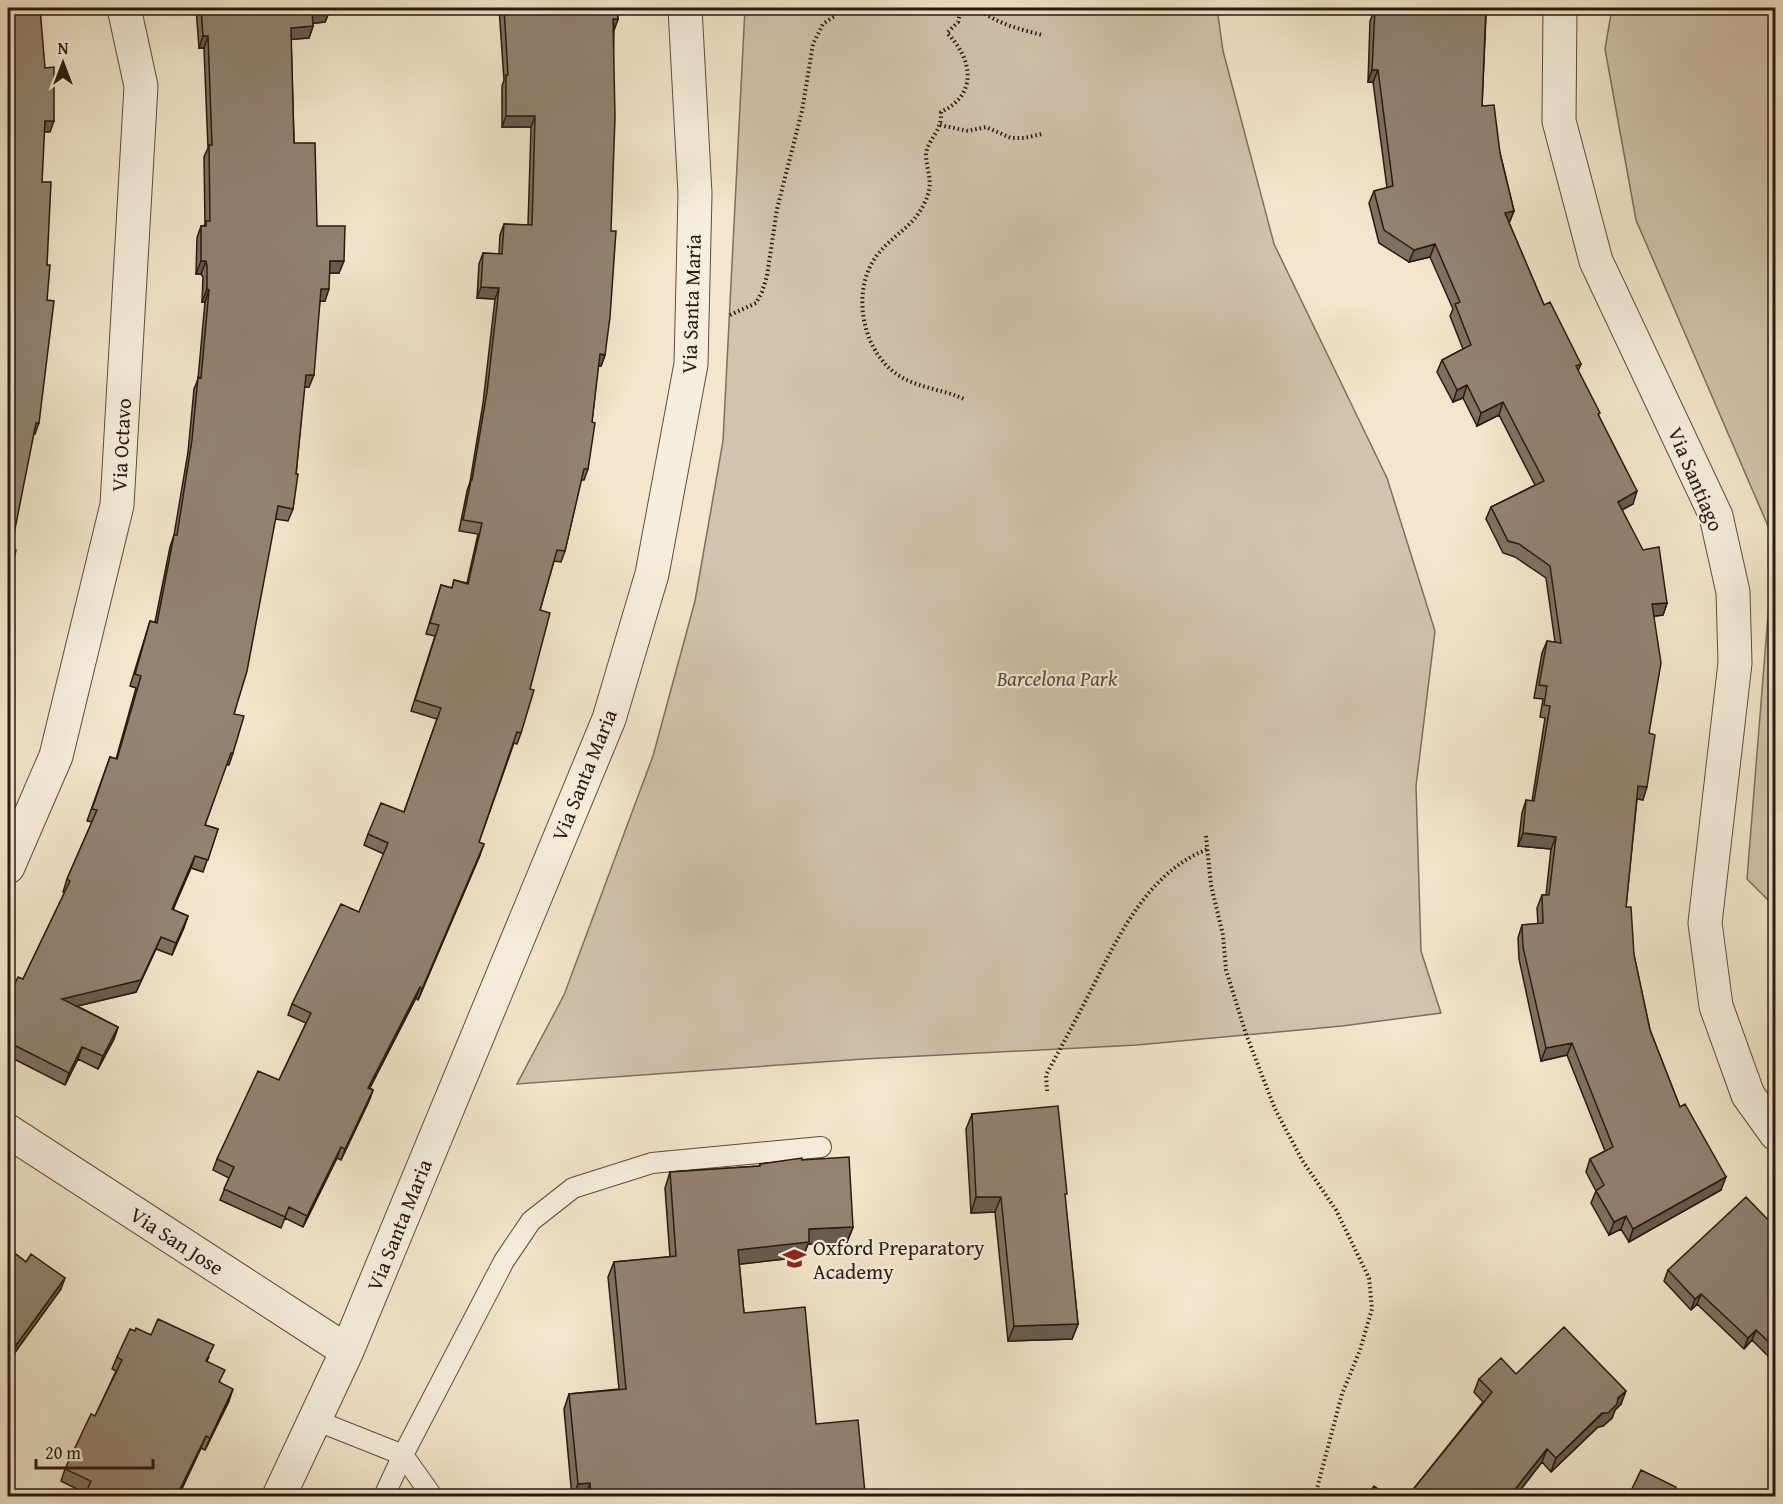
<svg xmlns="http://www.w3.org/2000/svg" width="1783" height="1504" font-family="'Gentium Book Plus',serif">
<rect width="100%" height="100%" fill="#f3e6cc"/>
<filter id="stains"><feTurbulence type="fractalNoise" baseFrequency=".00333" numOctaves="4"/><feColorMatrix values="0 0 0 0 .2 0 0 0 0 .09 0 0 0 0 .02 0 0 0 .5 -.17"/></filter>
<radialGradient id="worn" r=".72"><stop offset=".6" stop-color="#630" stop-opacity="0"/><stop offset="1" stop-color="#630" stop-opacity=".3"/></radialGradient>
<path fill="#d1c3ac" stroke="#7e6e5e" stroke-width="1.5" d="M745 8H1217L1223 51 1274 244 1387 478 1435 631 1416 786 1421 951 1441 1013 1342 1026 1137 1045 863 1059 517 1084 564 995 653 756 695 601 723 441Z
M1612 8H1775V907L1747 879 1774 540 1636 220 1605 49Z"/>
<g fill="none" stroke-linecap="round" stroke-linejoin="round">
<defs>
<path id="lane" d="M315 1420 403 1455 504 1261 531 1221 573 1188 652 1163 821 1147
M384 1496 403 1455 432 1496"/>
<path id="street" d="M1560 8 1559 121 1596 261 1716 516 1733 592 1735 663 1705 923 1716 1006 1748 1095 1776 1134
M8 867 56 756 117 505 141 86 124 8
M8 1131 347 1351
M279 1496 347 1351 609 719 652 574 691 364 695 194 685 8"/>
</defs>
<use href="#lane" stroke="#5d4c3f" stroke-width="22"/>
<use href="#street" stroke="#5d4c3f" stroke-width="35"/>
<path stroke="#2b1810" stroke-width="4" stroke-dasharray="1.5 3" stroke-linecap="butt" d="M961 8 958 22 947 33C972 58 979 94 941 112 941 117 941 122 939 126 936 135 926 145 926 155 927 175 935 182 924 204 913 227 893 235 878 254 849 290 862 356 903 378 921 388 944 390 964 399
M978 8C996 24 1020 29 1042 35
M940 125 968 131 986 127 1011 138H1024L1042 134
M730 315 756 303 762 292 767 276 777 209 802 111 813 44 823 24 836 15V8
M1206 836 1211 885 1223 935 1226 970 1246 1034 1275 1109 1302 1160 1336 1210 1369 1278 1372 1309 1360 1350 1342 1394 1315 1496
M1047 1091 1046 1075C1059 1051 1072 1027 1085 1002 1114 946 1144 873 1208 849"/>
<use href="#lane" stroke="#f7efde" stroke-width="20"/>
<use href="#street" stroke="#f7efde" stroke-width="33"/>
</g>
<path fill="#7e7162" stroke="#2b1810" stroke-width="1.5" d="M196 8H329L330 10 325 22 313 23V26L309 38 291 39 294 143 317 226 339 273H329L325 301H320L309 387H304L293 509 288 521 275 519 234 714 233 753 229 765H226L205 825 218 829 203 872 191 868 173 910 188 916 172 955 156 949 136 992 77 1006 118 1027 114 1039 98 1069 78 1059 65 1085 8 1056V998L23 979 65 892H63L67 879 92 822 87 821 110 757 116 759 136 688 130 686 150 621 155 622 170 547 174 535 188 452 194 389 198 379 205 302H202L203 277 201 274H196L197 238 201 226H204L205 224 204 157 208 148 204 48H199Z
M499 8H617L618 19 614 30 605 355 601 366H598L592 422 588 469 584 480H581L565 551 561 562 554 561 540 610 530 689 521 733 517 744 514 743 479 842 480 855 418 1000 416 998 370 1088 373 1090 369 1101 341 1160 337 1158 303 1227 285 1218 281 1228 220 1200 229 1178 213 1170 217 1159 279 1080 306 1023 288 1015 292 1004 359 912 384 854 364 845 368 834 404 812 437 719 411 711 435 636 426 634 441 585 452 588 454 580 467 583 478 534 459 531 467 491 470 482 483 403 495 299 477 298 479 264 483 253 499 254 500 235 504 224 528 225 531 127H502V86L504 80Z
M1382 8H1489L1486 15 1482 106 1500 153 1514 211 1509 223 1544 305 1581 364 1578 371 1599 416 1633 504 1622 510 1667 603 1663 615 1654 616 1649 733 1643 800 1637 799 1626 907 1634 955 1650 1030 1680 1107 1721 1190 1629 1242 1621 1229 1609 1235 1591 1203 1596 1191 1586 1172 1590 1159 1605 1151 1567 1055 1541 1061 1519 959 1518 938 1522 925 1538 924 1537 908 1542 895H1546L1551 849 1518 846 1522 813 1526 800 1532 801 1545 718 1540 717 1543 699 1534 698 1542 653 1547 641 1555 642 1546 578 1515 557 1503 553 1486 519 1491 507 1535 485 1499 415 1477 426 1463 398 1453 402 1437 372 1442 360 1463 349 1450 316 1453 309 1430 257 1409 262 1379 243 1369 203 1374 191 1387 188 1373 82H1368L1370 21 1375 9H1382Z
M972 1114 1065 1199 1078 1324 1072 1339 1008 1341 995 1212 971 1213 966 1129Z
M802 1160 853 1227 847 1242 808 1244 803 1257 739 1264 744 1313 863 1497H572L564 1409 569 1394 619 1389 608 1277 614 1262 670 1257 665 1188 670 1172 759 1166 760 1164Z
M1776 1228 1774 1236 1776 1237V1349L1768 1356 1752 1340 1744 1349 1697 1304 1691 1310 1664 1281 1668 1270Z
M8 1248 61 1289 13 1355 8 1351Z
M135 1331 151 1335 209 1357 207 1361 220 1382 229 1401 205 1450 201 1448 178 1497H84L85 1493 61 1481 65 1469 95 1416 116 1371 112 1369 117 1357Z
M1516 1374 1621 1404 1615 1410 1612 1418 1603 1426 1598 1427 1551 1472 1542 1462 1515 1497H1407L1483 1402 1474 1392 1479 1379Z"/>
<path fill="#675c50" stroke="#2b1810" stroke-width="1.5" d="M330 10 325 22 308 24 312 12Z
M613 19H618L614 30Z
M313 26 309 38 286 40 291 28Z
M203 36H208L204 48H199Z
M1372 70H1378L1373 82H1368Z
M506 116H535L531 127H502Z
M45 121H54L50 132H41Z
M1514 211 1509 223 1505 213Z
M1435 244 1430 257 1409 262 1414 250Z
M201 261H206L201 274H196Z
M330 261H344L339 273H325Z
M481 287 499 288 495 299 477 298Z
M207 289 209 290 205 302H202Z
M321 289H329L325 301H317Z
M600 354 605 355 601 366 596 365Z
M306 375H314L309 387H301Z
M1467 385 1463 398 1453 402 1457 390Z
M1503 402 1499 415 1477 426 1481 413Z
M36 423H39L35 434H32Z
M1637 491 1633 504 1614 514 1618 502Z
M1667 603 1663 615 1648 617 1652 604Z
M1638 786 1647 787 1643 800 1633 798Z
M1523 833 1556 837 1551 849 1518 846Z
M484 844 480 855 418 1000 422 989Z
M195 856 191 868 167 921 172 909Z
M188 916 184 928 172 955 176 943Z
M161 937 156 949 136 992 57 1011 62 999Z
M420 987 416 998 364 1099 368 1088Z
M118 1027 114 1039 98 1069 103 1056Z
M1572 1043 1567 1055 1541 1061 1546 1048Z
M82 1047 78 1059 65 1085 69 1073Z
M373 1090 369 1101 341 1160 345 1149Z
M341 1147 337 1158 303 1227 307 1216Z
M1726 1177 1721 1190 1629 1242 1633 1229Z
M976 1197H1001L995 1212 971 1213Z
M1626 1216 1621 1229 1609 1235 1614 1222Z
M853 1227 847 1242 808 1244 803 1257 732 1265 738 1250 809 1229Z
M65 1278 61 1289 13 1355 17 1344Z
M1701 1294 1697 1304 1691 1310 1695 1299Z
M1078 1324 1072 1339 1008 1341 1014 1326Z
M1756 1330 1752 1340 1744 1349 1748 1338Z
M1776 1342V1349L1768 1356 1772 1345Z
M233 1389 229 1401 205 1450 210 1438Z
M1626 1391 1621 1404 1615 1410 1612 1418 1603 1426 1598 1427 1551 1472 1556 1458Z
M206 1436 201 1448 178 1497H176Z
M1547 1449 1542 1462 1515 1497H1509Z
M590 1483 585 1497H573L578 1484Z
M865 1493 863 1497H827Z"/>
<path fill="#938372" stroke="#2b1810" stroke-width="1.5" d="M8 8H40L45 68 54 67V121H45L42 182H51L47 265H50L47 300 54 301 39 423H36L11 549 16 550 8 586Z
M201 8H329L330 10 312 12 313 26 291 28 294 143H315L317 226H345L344 261H330L329 289H321L314 375H306L296 474H298L293 509 278 506 247 671 234 714 244 716 233 753H231L205 825 218 829 208 860 195 856 172 909 188 916 176 943 161 937 141 980 62 999 118 1027 103 1056 82 1047 69 1073 8 1042V1035L12 1025 8 1022V998L18 977 23 979 70 881 67 879 97 810 92 809 110 757 117 759 141 676 135 674 150 621 157 623 174 535H177L192 440 198 377 201 378 209 290 207 289V265L206 261H201V226H206V221H210L209 145H212L208 36H203Z
M504 8H617L618 19H613L615 117 611 231H616L610 317 605 355 600 354 592 422 595 423 588 469H584L565 551 557 550 540 610 550 613 530 689 534 690 521 733 517 732 479 842 484 844 422 989 420 987 368 1088 373 1090 345 1149 341 1147 307 1216 289 1207 285 1217 224 1189 234 1167 217 1159 258 1071 279 1080 311 1013 292 1004 341 904 359 912 388 843 368 834 381 803 404 812 441 708 415 700 439 625 430 623 441 585 452 588 454 580 468 584 482 523 463 520 471 480H472L487 392 499 288 481 287 483 253 502 254 504 224 532 225 535 116H506V75H508Z
M1385 8H1486L1482 106 1494 105 1500 153 1514 211 1505 213 1544 305 1550 302 1581 364 1576 366 1600 413 1598 414 1637 491 1618 502 1643 550 1659 547 1667 603 1652 604 1661 663 1649 733 1655 735 1647 787 1638 786 1626 907H1631L1634 955 1650 1030 1680 1107 1685 1104 1726 1177 1633 1229 1626 1216 1614 1222 1596 1191 1604 1185 1590 1159 1613 1147 1572 1043 1546 1048 1523 947 1522 925 1543 923 1542 895H1549L1556 837 1523 833 1526 800 1534 801 1550 706 1544 705 1547 686 1539 685 1547 641 1561 643 1550 566 1519 544 1508 541 1491 507 1544 481 1503 402 1481 413 1467 385 1457 390 1442 360 1471 345 1455 304 1460 302 1435 244 1414 250 1384 230 1374 191 1393 186 1378 70H1372L1375 9H1384Z
M1058 1106 1067 1194H1065L1078 1324 1014 1326 1001 1197H976L972 1114Z
M849 1157 853 1227 809 1229V1242L738 1250 744 1313 805 1307 816 1424 858 1420 865 1493 827 1497H591L590 1483 578 1484 569 1394 626 1389 614 1262 676 1256 670 1172 760 1166V1164L802 1158V1160Z
M1746 1197 1776 1228V1231L1772 1234 1776 1237V1342L1772 1345 1756 1330 1748 1338 1701 1294 1695 1299 1668 1270Z
M8 1248 26 1262 31 1254 65 1278 17 1344 8 1337Z
M158 1319 214 1345 206 1361 225 1370 219 1382 233 1389 210 1438 206 1436 176 1497H84L91 1481 65 1469 91 1414 95 1416 122 1360 117 1357 130 1329 135 1331 136 1328 151 1335Z
M1564 1327 1626 1391 1618 1398 1617 1404 1608 1413H1602L1556 1458 1547 1449 1509 1497H1407L1492 1392 1479 1379 1501 1358 1516 1374Z
M1641 1470 1676 1487 1672 1497H1628Z
M1374 1486 1390 1497H1367Z"/>
<defs>
<symbol id="school-bare" viewBox="-9 -9 18 18"><path d="M0-5L7-2L0 1L-7-2ZM-4 1L0 2.5L4 1V4Q0 6-4 4Z" fill="#8f2418" stroke="#f7efde" stroke-width="2.5" paint-order="stroke"/></symbol>
</defs>
<g fill-rule="evenodd">
<use href="#school-bare" x="778" y="1242" width="33" height="33"/>
</g>
<g text-anchor="middle" dominant-baseline="central" stroke-width="4.5" stroke-linejoin="round" paint-order="stroke">
<g font-size="21" fill="#2b1810" stroke="#f7efde">
<text transform="translate(691 304) rotate(-88)">Via Santa Maria</text>
<text transform="translate(121 445) rotate(-87)">Via Octavo</text>
<text transform="translate(1696 479) rotate(67)">Via Santiago</text>
<text transform="translate(584 775) rotate(-68)">Via Santa Maria</text>
<text transform="translate(399 1225) rotate(-68)">Via Santa Maria</text>
<text transform="translate(177 1241) rotate(33)">Via San Jose</text>
</g>
<g font-size="21" font-style="italic" fill="#5d4b3f" stroke="#f7efde">
<text x="1057" y="678">Barcelona Park</text>
</g>
<g font-size="21" fill="#2b1810" stroke="#f7efde" text-anchor="start">
<text x="813" y="1247">Oxford Preparatory<tspan x="813" dy="24">Academy</tspan></text>
</g>
</g>
<rect width="1783" height="1504" fill="none" stroke="#f3e6cc" stroke-width="30"/>
<rect x="9" y="9" width="1765" height="1486" fill="none" stroke="#2b1810" stroke-width="3"/>
<rect x="15" y="15" width="1753" height="1474" fill="none" stroke="#2b1810" stroke-width="1.5"/>
<g transform="translate(63 63)" stroke="#f7efde" stroke-width="4.5" paint-order="stroke">
<path d="M0-4.5L10 22L0 15L-10 22Z" fill="#2b1810"/>
<text y="-9" font-size="16" font-weight="bold" text-anchor="middle" fill="#2b1810">N</text>
</g>
<path d="M36 1459v9h117v-9" fill="none" stroke="#2b1810" stroke-width="3"/>
<text x="45" y="1459" font-size="18" fill="#2b1810" stroke="#f7efde" stroke-width="4.5" paint-order="stroke">20 m</text>
<rect width="100%" height="100%" filter="url(#stains)"/>
<rect width="100%" height="100%" fill="url(#worn)"/>
</svg>
